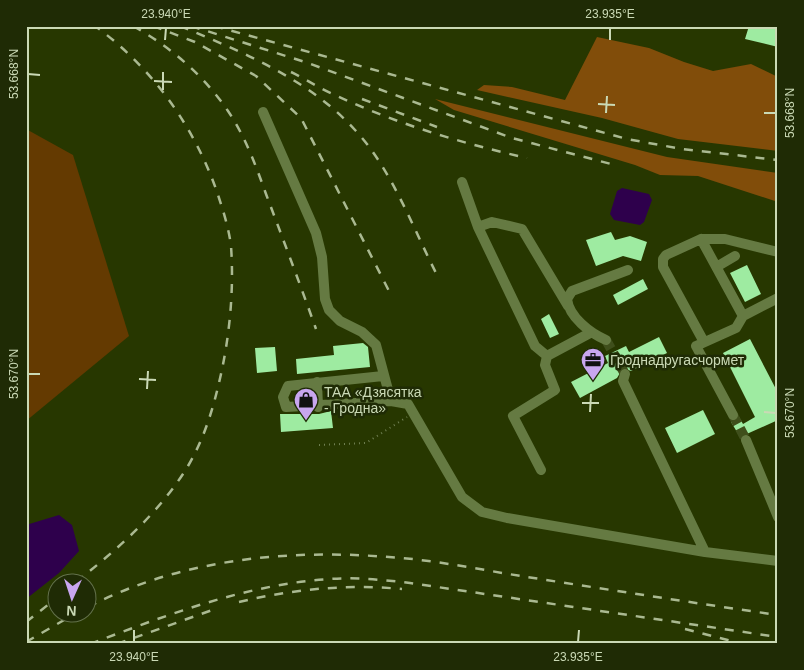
<svg xmlns="http://www.w3.org/2000/svg" width="804" height="670" font-family="Helvetica,sans-serif">
<rect width="100%" height="100%" fill="#273700"/>
<path fill="#643a01" d="M26 129 73 155 129 336 26 421Z"/>
<path fill="#814d0a" d="M597 37 649 48 684 62 713 71 751 64 778 77V151L678 139 602 118 477 90 484 85 512 87 565 100Z
M435 99 667 157 778 173V202L698 176 660 175 635 165 454 110Z"/>
<path fill="#2e004c" d="M622 188 649 194 652 200 644 222 640 225 614 220 610 214 617 191Z
M59 515 72 525 79 551 59 573 26 599V525Z"/>
<path fill="#9eeba1" d="M749 26H778V47L745 39Z
M611 232 615 240 630 236 647 242 641 261 623 256 596 266 586 240Z
M747 265 761 294 745 302 730 273Z
M643 279 648 289 618 305 613 295Z
M549 314 559 334 550 338 541 319Z
M659 337 667 353 631 371 623 368 617 378 580 398 571 382 608 363 605 356 626 346 629 352Z
M750 339 778 393V420L740 437 731 422 736 421 739 417 743 424 755 417 723 353Z
M363 343 368 347 370 367 297 374 296 359 334 355 333 346Z
M275 347 277 371 257 373 255 348Z
M703 410 715 434 677 453 665 428Z
M331 411 333 428 281 432 280 414H319Z"/>
<g fill="none" stroke-linecap="round" stroke-linejoin="round">
<path stroke="#3f4f1b" stroke-width="10" stroke-dasharray="10 5" stroke-linecap="butt" d="M606 340 625 374
M733 415 746 440"/>
<path stroke="#6f7f50" stroke-width="2" stroke-dasharray="1 4" stroke-linecap="butt" d="M319 445 366 443 407 417"/>
<path stroke="#657a42" stroke-width="10" d="M263 112 316 233 322 257 325 299 329 310 340 321 362 332 376 345 391 401
M462 182 478 227
M701 239H725L778 252
M718 266 735 256
M606 340C590 333 569 317 567 299L572 291 628 270
M704 342 663 267V259L666 255 701 239 743 316
M547 356 535 346 478 227 492 222 522 229 568 306
M625 374 623 381 705 552
M383 376 288 386 283 397 286 407 391 401 408 404 462 497 482 512 507 518 705 552 778 561
M317 382 318 407
M733 415 696 346 736 328 743 316 778 298
M746 440 778 517
M541 470 513 416 555 390 545 365 547 356 590 333"/>
<path stroke="#aab991" stroke-width="2.5" stroke-dasharray="9 9" stroke-linecap="butt" d="M133 26C171 47 204 76 228 111 245 136 256 166 266 194 283 239 300 284 316 329
M153 26 195 42 256 76 301 118 389 291
M180 26C242 52 309 79 355 130 391 168 413 228 437 275
M191 26 308 63 512 138 611 164
M214 26 627 139 682 149 778 160
M291 72C306 79 320 89 335 95 397 124 461 143 527 158
M362 99 437 127
M76 582C118 549 160 512 188 466 205 437 214 406 221 374 230 333 234 288 231 246 229 230 224 213 219 198 197 130 153 68 95 26
M239 602C294 589 346 584 402 589
M88 607C181 559 286 549 389 557 435 560 482 570 527 577 611 590 694 603 778 615
M26 622 58 597
M685 629 743 644
M26 642 78 612
M90 644C167 615 247 584 330 579 357 577 384 580 410 583L778 637
M117 644 215 609"/>
</g>
<path fill="none" stroke="#cad9b5" stroke-width="2" d="M165 40 166 28M610 40V28M28 74 40 75M154 81 172 82M163 90V72M598 104 615 105M606 113 607 96M764 113H776M28 374H40M139 379 156 380M147 389 148 371M582 403H599M590 412 591 394M764 412 776 413M134 642V630M578 642 579 630"/>
<defs>
<symbol id="office-pin" viewBox="-11 -11 22 30"><path d="M0 17L-7.5 6A9.5 9.5 0 1 1 7.5 6Z" fill="#c8a6ef" stroke="#1f2b05"/><path d="M-6-3h4V-5.5h4V-3h4V5H-6ZM-1-4.5V-3h2v-1.5ZM-6 0V1H6V0Z" fill="#111"/></symbol>
<symbol id="shop-pin" viewBox="-11 -11 22 30"><path d="M0 17L-7.5 6A9.5 9.5 0 1 1 7.5 6Z" fill="#c8a6ef" stroke="#1f2b05"/><path d="M-5-2.5h2.3a2.7 3.5 0 0 1 5.4 0H5L5.5 6h-11ZM-1.5-2.5h3a1.5 2.3 0 0 0-3 0Z" fill="#111"/></symbol>
</defs>
<g fill-rule="evenodd">
<use href="#office-pin" x="579" y="346" width="28" height="38"/>
<use href="#shop-pin" x="292" y="386" width="28" height="38"/>
</g>
<g text-anchor="middle" dominant-baseline="central" stroke-width="5" stroke-linejoin="round" paint-order="stroke">
<g font-size="14" fill="#cad9b5" stroke="#1f2b05" text-anchor="start">
<text x="610" y="360">Гроднадругасчормет</text>
<text x="324" y="392">ТАА «Дзясятка<tspan x="324" dy="16">- Гродна»</tspan></text>
</g>
</g>
<rect width="804" height="670" fill="none" stroke="#1f2b05" stroke-width="55"/>
<g transform="translate(72 598) rotate(183)"><circle r="24" fill="#1f2b05" stroke="#63714b"/>
<path d="M0-4L9 19L0 12L-9 19Z" fill="#c8a6ef"/>
<text y="-8" font-size="14" font-weight="bold" text-anchor="middle" fill="#cad9b5">N</text>
</g>
<rect x="28" y="28" width="748" height="614" fill="none" stroke="#cad9b5" stroke-width="2"/>
<g font-size="12" text-anchor="middle" fill="#cad9b5">
<text x="166" y="18">23.940°E</text>
<text x="610" y="18">23.935°E</text>
<text transform="translate(14 74) rotate(-90)" y="4">53.668°N</text>
<text transform="translate(790 113) rotate(-90)" y="4">53.668°N</text>
<text transform="translate(14 374) rotate(-90)" y="4">53.670°N</text>
<text transform="translate(790 413) rotate(-90)" y="4">53.670°N</text>
<text x="134" y="661">23.940°E</text>
<text x="578" y="661">23.935°E</text>
</g>
</svg>
